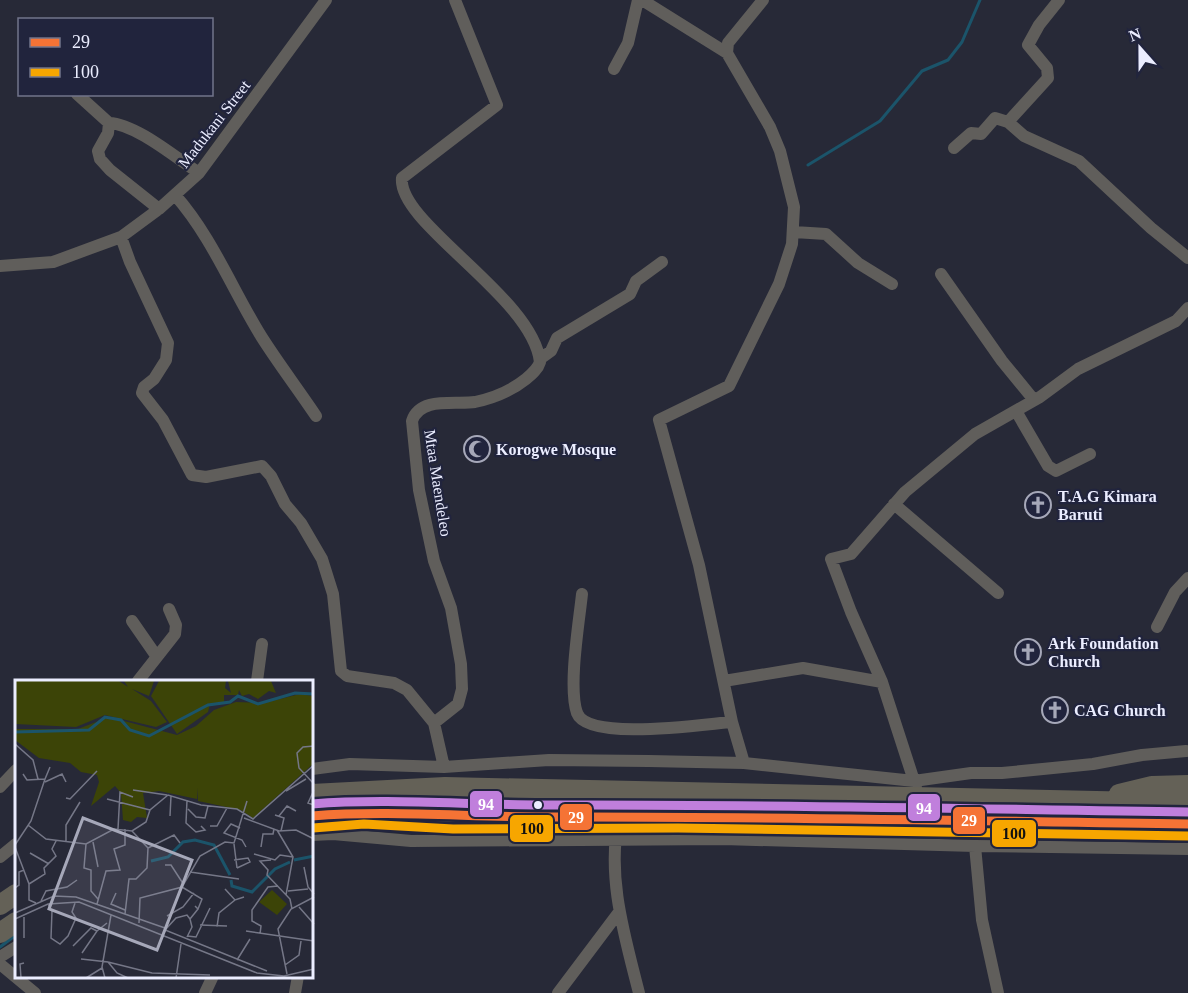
<svg xmlns="http://www.w3.org/2000/svg" width="1188" height="993" font-family="'Times New Roman',serif">
<rect width="100%" height="100%" fill="#272937"/>
<g fill="none" stroke-linecap="round" stroke-linejoin="round">
<path stroke="#1b546a" stroke-width="3" d="M808 165 880 121 922 71 948 60 962 42 980 0
M0 947 16 935"/>
<path stroke="#605e5b" stroke-width="12" d="M642 0 727 53
M614 69 628 43 638 0
M77 94 109 123 108 133 98 151 100 159 110 170 159 209
M1008 122 1048 78 1047 68 1028 45 1039 25 1059 0
M109 123C136 124 176 158 199 173
M954 148 971 133 981 134 995 118 1008 122 1024 136 1079 161 1151 228 1188 258
M175 195C212 237 232 289 261 336 278 363 298 389 316 416
M794 232 826 234 858 263 892 284
M121 237 130 262 168 343 166 360 154 379 144 387 142 393 163 420 192 475 206 477 262 466 271 476 285 504 301 523 322 559 333 594 341 671 347 676 394 683 407 690 434 723
M0 266 53 262 121 237 159 209 199 173 326 0
M941 274 1002 361 1034 400
M540 359 551 351 557 338 630 294 636 281 662 262
M1016 411 1048 466 1056 471 1090 454
M894 504 998 593
M582 594C579 623 568 687 577 713 588 742 705 724 732 722
M132 621 157 657
M1157 627 1175 592 1188 578
M138 681 175 634 176 625 169 609
M257 681 262 644
M724 681 803 668 882 682
M744 763 732 722 699 565 659 420 729 386 779 284 792 244 794 207 780 151 770 127 727 53 728 43 763 0
M444 767 434 723 458 704 462 689 461 664 451 608 434 561 419 490 412 421C420 396 456 405 475 402 494 398 511 391 526 379 532 374 538 369 540 362 533 297 397 223 402 178L497 105 455 0
M312 769 350 764 444 767 549 760 649 761 744 763 914 781 971 773H1002L1093 764 1142 755 1186 751
M0 787 16 770
M916 787 882 682 851 612 831 559 851 554 905 492 975 434 1040 397 1078 369 1176 321 1188 308
M619 818C606 876 625 937 639 993
M312 835 333 834 411 841 723 839 975 846 1188 849
M975 846 982 920 998 993
M0 857 16 844
M0 957 16 947
M0 964 35 993
M205 993 213 976
M295 993 298 976
M558 993 619 912"/>
<path stroke="#646157" stroke-width="20" d="M312 794 445 787 1188 803
M1119 794 1152 786 1188 785
M312 816 364 812 453 817 678 816 1188 824
M0 905 16 894
M0 933 16 922"/>
<defs>
<path id="bus-1" d="M312 816C389 810 466 817 543 817 758 816 973 821 1188 824"/>
<path id="bus-2" d="M313 828 364 824 453 829 678 828 1188 836"/>
<path id="bus-3" d="M312 804C389 798 466 805 543 805 758 804 973 809 1188 812"/>
</defs>
<use href="#bus-1" stroke="#21243d" stroke-width="14"/>
<use href="#bus-2" stroke="#21243d" stroke-width="14"/>
<use href="#bus-3" stroke="#21243d" stroke-width="14"/>
<use href="#bus-1" stroke="#f57335" stroke-width="9"/>
<use href="#bus-2" stroke="#f7a600" stroke-width="9"/>
<use href="#bus-3" stroke="#c07fdc" stroke-width="9"/>
</g>
<defs>
<symbol id="mosque-ring" viewBox="-11 -11 22 22"><circle r="9.5" fill="#21243d" stroke="#a6a8b9" stroke-width="1.5"/><path d="M3.5-4.9A6 6 0 1 0 3.5 4.9A5 5 0 1 1 3.5-4.9Z" fill="#a6a8b9"/></symbol>
<symbol id="church-ring" viewBox="-11 -11 22 22"><circle r="9.5" fill="#21243d" stroke="#a6a8b9" stroke-width="1.5"/><path d="M-1.2-6h2.4v3.5h3.3v2.4h-3.3V6h-2.4V-.1h-3.3v-2.4h3.3Z" fill="#a6a8b9"/></symbol>
</defs>
<g fill-rule="evenodd">
<use href="#mosque-ring" x="462" y="434" width="30" height="30"/>
<use href="#church-ring" x="1023" y="490" width="30" height="30"/>
<use href="#church-ring" x="1013" y="637" width="30" height="30"/>
<use href="#church-ring" x="1040" y="695" width="30" height="30"/>
</g>
<circle fill="#ebedff" stroke="#21243d" stroke-width="2" cx="538" cy="805" r="5"/>
<g text-anchor="middle" dominant-baseline="central" stroke-width="4.5" stroke-linejoin="round" paint-order="stroke">
<g font-size="16" fill="#ebedff" stroke="#21243d">
<text transform="translate(214 124) rotate(-52)">Madukani Street</text>
<text transform="translate(438 483) rotate(81)">Mtaa Maendeleo</text>
</g>
<g font-size="16" font-weight="bold" fill="#ebedff" stroke="#21243d" text-anchor="start">
<text x="496" y="449">Korogwe Mosque</text>
<text x="1058" y="496">T.A.G Kimara<tspan x="1058" dy="18">Baruti</tspan></text>
<text x="1048" y="643">Ark Foundation<tspan x="1048" dy="18">Church</tspan></text>
<text x="1074" y="710">CAG Church</text>
</g>
</g>
<g transform="translate(15 680)">
<rect width="298" height="298" fill="#272937"/>
<path d="M0 1H104L113 7 109 1H139L134 16 117 9 136 21 152 42 141 47 90 35 61 47 0 44ZM144 1H211L210 8 216 13 213 1H256L261 13 254 11 243 19 234 14 227 16 224 10 223 15H209V23L195 24 193 32 162 54 136 16ZM285 14 298 16V84L238 138 226 130 183 121 182 108V119L144 111 128 113 132 138 122 137 116 142 108 140 106 113 100 106 76 126 84 102 82 95 66 92 55 83 24 78 0 60V49H63L94 37 162 55 181 46 199 30 221 22 249 23ZM257 210 272 224 262 235 244 222Z" fill="#3c4407"/>
<path fill="none" stroke="#1b546a" stroke-width="3" d="M0 52 74 50 90 37 106 40 115 50 134 56 193 25 215 22 223 16 243 24 280 13 299 14M279 180 299 176M136 181 153 177 168 162 180 160 199 165 215 195M216 200 217 206 237 212 260 189 275 182"/>
<path fill="none" stroke="#757787" stroke-width="1.5" d="M0 64 18 80 23 99M299 66 288 67 282 73 284 88 299 104M8 94 12 100 30 99 35 87M30 102 47 94 51 102M118 110 152 115M299 110 293 123 299 125M271 111 291 99M51 118 55 119 82 91M92 119 135 130M172 120 171 143 181 152 190 150 186 146M173 129 181 137 190 138 193 126M260 135 269 138 266 151M155 136 156 116M264 136 272 126 281 131M229 138 264 151 281 150 299 159M13 145 31 159 71 164 99 149 117 151 131 142 135 130 153 115 186 125 222 129 238 139 299 85M195 146H202L212 128M225 148 216 144 209 153 227 160 231 167M103 149 105 112 118 117M262 150 278 177 271 215M117 151 133 168M51 161V145L65 122M78 162 83 187M71 164 69 188 76 190V211L83 219M219 164 222 188M0 165 16 141 30 99M0 167 14 204V220L21 223M246 167 248 154H258L259 149M15 173 34 184M239 174 260 180 265 175 278 177M219 180 233 178 235 182 222 188M256 180 245 181 253 190 252 195 275 219 277 229M150 185H156L169 205M289 187 293 207 299 214M175 192 224 199M14 204 30 194 29 188 41 176 37 169 41 161M167 207 187 219 183 229M0 208 4 205V192L9 190M210 209 220 220 229 217M273 211 293 209M101 213 96 224 110 230M26 221 31 211 52 207 62 200M33 224 37 231 36 258 45 264 53 256 61 238 57 232 60 223M82 224 91 191 105 190 99 169 110 165V149M284 227 299 244M0 233 39 216 61 217 150 248M110 234 114 199H121L132 188 133 168 159 155 165 163M152 236 168 227 179 213M0 239 33 224 64 222 242 293 269 296 299 289M175 239 172 235 161 238 150 250 252 291M124 243 125 218 167 207 185 176 210 162 219 163 232 121M185 245 212 246M202 247 204 233 220 220M231 251 299 261M245 254 246 246 237 241V230L253 207 263 206M172 256 181 257 195 228M172 257 177 247 175 239 183 229 180 226M9 258V237M58 266 76 248 82 251M67 273 82 251 92 243M66 279 93 282 102 293 113 298M222 280 235 259M93 282 137 293 195 295M270 285 284 275 286 261M272 294 263 249 276 229 299 217M6 298 5 284 9 283M71 298 87 288M90 298 87 287 96 235M161 298 166 264"/>
<path fill="#a6a8b9" fill-opacity="0.15" stroke="#a6a8b9" stroke-width="3" d="M68 138 177 180 142 270 34 229Z"/>
<rect width="298" height="298" fill="none" stroke="#ebedff" stroke-width="3"/>
</g>
<g stroke="#21243d" stroke-width="2">
<rect x="469" y="790" width="34" height="28" rx="6" fill="#c07fdc"/>
<rect x="907" y="793" width="34" height="29" rx="6" fill="#c07fdc"/>
<rect x="559" y="803" width="34" height="28" rx="6" fill="#f57335"/>
<rect x="952" y="806" width="34" height="29" rx="6" fill="#f57335"/>
<rect x="509" y="814" width="45" height="29" rx="6" fill="#f7a600"/>
<rect x="991" y="819" width="46" height="29" rx="6" fill="#f7a600"/>
</g>
<g font-size="16" text-anchor="middle" font-weight="bold" fill="#fff">
<text x="486" y="810">94</text>
<text x="924" y="814">94</text>
<text x="576" y="823">29</text>
<text x="969" y="826">29</text>
</g>
<g font-size="16" text-anchor="middle" font-weight="bold" fill="#111">
<text x="532" y="834">100</text>
<text x="1014" y="839">100</text>
</g>
<rect x="18" y="18" width="195" height="78" fill="#21243d" stroke="#72748b" stroke-width="1.5"/>
<rect x="30" y="38" width="30" height="9" fill="#f57335" stroke="#72748b" stroke-width="1.5"/>
<text x="72" y="48" font-size="18" fill="#ebedff">29</text>
<rect x="30" y="68" width="30" height="9" fill="#f7a600" stroke="#72748b" stroke-width="1.5"/>
<text x="72" y="78" font-size="18" fill="#ebedff">100</text>
<g transform="translate(1140 48) rotate(339)" stroke="#21243d" stroke-width="4.5" paint-order="stroke">
<path d="M0-4.5L10 22L0 15L-10 22Z" fill="#ebedff"/>
<text y="-9" font-size="16" font-weight="bold" text-anchor="middle" fill="#ebedff">N</text>
</g>
</svg>
